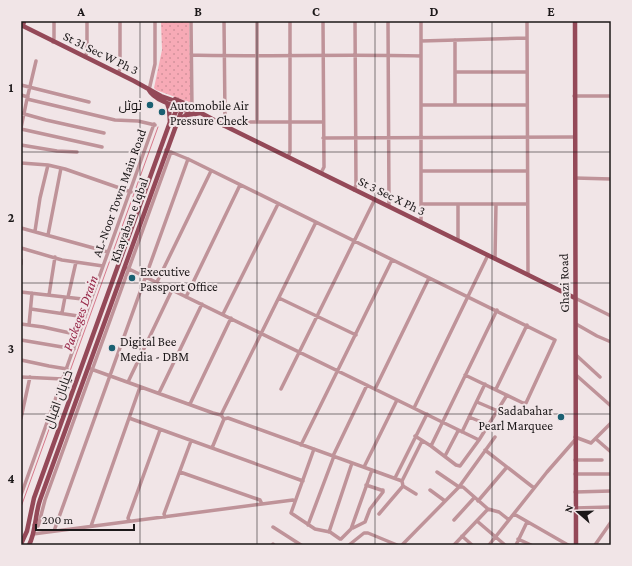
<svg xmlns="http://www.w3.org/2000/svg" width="632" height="566" font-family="'Crimson Pro',Cairo,serif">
<defs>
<pattern id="park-dots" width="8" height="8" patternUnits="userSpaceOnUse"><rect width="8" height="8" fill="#f7aab6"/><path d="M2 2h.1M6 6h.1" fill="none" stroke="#d3929c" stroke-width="1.8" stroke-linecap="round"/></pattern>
</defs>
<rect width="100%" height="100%" fill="#f1e5e7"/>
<path fill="url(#park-dots)" d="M161 21H189L191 101 189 102 156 90 154 88 162 50Z"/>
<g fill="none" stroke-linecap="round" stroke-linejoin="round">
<path stroke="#d7788a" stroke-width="1" d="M21 507 158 127"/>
<path stroke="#bf9399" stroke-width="3.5" d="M191 21 192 109
M224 21 225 117 226 122
M257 21V122
M388 21 389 206
M527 21 528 274
M421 41 527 38
M53 42 54 38V21
M192 55C268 57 344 54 421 56
M85 57 87 52V21
M455 72H527
M118 73 120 69V21
M21 85 89 102
M149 90 155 64V21
M21 95 28 97
M574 96H611
M27 99 36 61
M422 105H527
M455 105V40
M21 113 46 120 104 133
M226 122H323
M21 128 27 99 115 120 138 121 155 125
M21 129 102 147
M323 138 575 137
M21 145 57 151 77 152
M166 150 188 159 555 340 526 403H523L465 375
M288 157 290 152V21
M21 163 48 165 65 169 131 192
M422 171H527
M321 173 324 167 323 21
M575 178 611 179
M354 190 356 185 355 21
M422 204H527
M421 222V21
M21 228 108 252
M35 231 40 198 48 165
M48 235 61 168
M458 240V204
M21 248 62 260 103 266
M495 259 496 204
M21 260V264
M127 268 479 440
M157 282 211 171
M21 292 91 300
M49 295 55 257
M68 297 76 262
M186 297 240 185
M279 298 356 335
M575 298 611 316
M31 309 85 317
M62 313 65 297
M223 314 278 204
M21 324 43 327 79 335
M576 324 597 336 611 342
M29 325 32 293
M21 340 74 349
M576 355 600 377
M21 360 49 366 67 369
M91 369 213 413 221 415 224 419 228 418 402 481
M576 375 611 406
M21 377 63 379
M128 382 172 290
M281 389 375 199
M375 389 429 278
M496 389 527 325
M159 393 202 304
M477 402 498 411
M190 404 231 318
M414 408 488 255
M221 415 316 222
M469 417 489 425
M21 418 30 377
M129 418 303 481
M462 432 485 384
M415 436 431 446 456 465 460 466 479 440 507 395
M575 437 591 443 611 423
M596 439 611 452
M301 445 392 260
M431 446 497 310
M212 448 224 419
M314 449 291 513 315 529 330 532 340 539H341L351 529 372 470
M485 450 534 488
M333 456 367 385
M445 456 458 431
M575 460H602
M364 467 397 400
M180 472 260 500 262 504
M437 472 459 487H463L488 509 499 512 509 520
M575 474H611
M395 478 427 414
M403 486 416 494
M430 490 445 501
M575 492 611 491
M21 495 154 124
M478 501 507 467
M575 508 611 507
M379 514 403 486 402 481 422 441
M514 514 568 545
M165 517 164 514 191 441
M454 520 474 498
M129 521 128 518 160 430
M477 521 505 545
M34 525 38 526 39 523 45 500 171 152
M308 525 334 456
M91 526 140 387
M273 527 301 545
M352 528H353L365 522 370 509 383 492V490H381L366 485
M54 531 188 159
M329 532 352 463
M33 534 262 504 293 500 295 501
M462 536 472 545
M518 539 531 545
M273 544 274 545
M349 545 364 533H368L397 545
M402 545 459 487 495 437
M454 545 488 509
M489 545 547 472 575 440
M516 545 527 522
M595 545 611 522"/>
<path stroke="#944958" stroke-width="4.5" d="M24 21 23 26 134 81 161 96 175 101 179 107 181 112 40 500C35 514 36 532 29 545
M575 21 576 545
M149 90C154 101 183 109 195 114L200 113
M174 100 175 99 189 105
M167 103 169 109 170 122
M179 107C189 104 215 121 225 126L575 298
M179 121 186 115 193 114
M21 544 27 531 34 498 170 122C175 118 174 111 179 107"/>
</g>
<path fill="none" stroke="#1c1819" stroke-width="1" stroke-opacity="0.55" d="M140 21V545M257 21V545M375 21V545M492 21V545M21 152H611M21 283H611M21 414H611"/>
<g fill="#1b6072" stroke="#f1e5e7" stroke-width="1.5">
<circle cx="150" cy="105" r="4"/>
<circle cx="162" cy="112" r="4"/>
<circle cx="132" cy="278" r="4"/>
<circle cx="112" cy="348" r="4"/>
<circle cx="561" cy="417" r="4"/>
</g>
<g text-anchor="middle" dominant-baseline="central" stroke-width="4" stroke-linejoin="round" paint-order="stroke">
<g font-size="13" fill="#1c1819" stroke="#f1e5e7">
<text transform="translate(101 53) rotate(26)">St 31 Sec W Ph 3</text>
<text transform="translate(119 193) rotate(-70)">AL-Noor Town Main Road</text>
<text transform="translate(392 196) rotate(26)">St 3 Sec X Ph 3</text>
<text transform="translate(129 220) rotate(-70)">Khayaban e Iqbal</text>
<text transform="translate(564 283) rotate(-91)">Ghazi Road</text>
<text transform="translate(58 399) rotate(-70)">خیابان اقبال</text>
</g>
<g font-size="13" fill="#1c1819" stroke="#f1e5e7" text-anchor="start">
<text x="142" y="105" text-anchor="end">ٹوٹل</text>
<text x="170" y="105">Automobile Air<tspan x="170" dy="15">Pressure Check</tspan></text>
<text x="140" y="271">Executive<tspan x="140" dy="15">Passport Office</tspan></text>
<text x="120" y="341">Digital Bee<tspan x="120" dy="15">Media - DBM</tspan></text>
<text x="553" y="410" text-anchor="end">Sadabahar<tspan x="553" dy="15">Pearl Marquee</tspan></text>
</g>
<g font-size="14" font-style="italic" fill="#962546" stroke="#f1e5e7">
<text transform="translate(80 313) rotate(-70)">Packeges Drain</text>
</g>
</g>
<rect width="632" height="566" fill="none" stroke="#f1e5e7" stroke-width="44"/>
<g transform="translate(578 512) rotate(290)" stroke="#f1e5e7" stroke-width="3" paint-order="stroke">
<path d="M0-3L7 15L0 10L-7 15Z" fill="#1c1819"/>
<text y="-6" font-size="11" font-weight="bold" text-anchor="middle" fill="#1c1819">N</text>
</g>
<path d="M36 524v6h98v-6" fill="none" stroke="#1c1819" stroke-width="2"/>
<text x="42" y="524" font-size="12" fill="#1c1819" stroke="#f1e5e7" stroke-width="3" paint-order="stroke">200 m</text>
<rect x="22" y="22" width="588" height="522" fill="none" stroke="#1c1819" stroke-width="1.5"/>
<g font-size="13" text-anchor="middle" font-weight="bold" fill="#1c1819">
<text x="81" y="16">A</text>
<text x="198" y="16">B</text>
<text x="316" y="16">C</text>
<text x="434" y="16">D</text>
<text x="551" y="16">E</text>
<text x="11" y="92">1</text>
<text x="11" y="222">2</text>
<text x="11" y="353">3</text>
<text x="11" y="483">4</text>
</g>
</svg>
